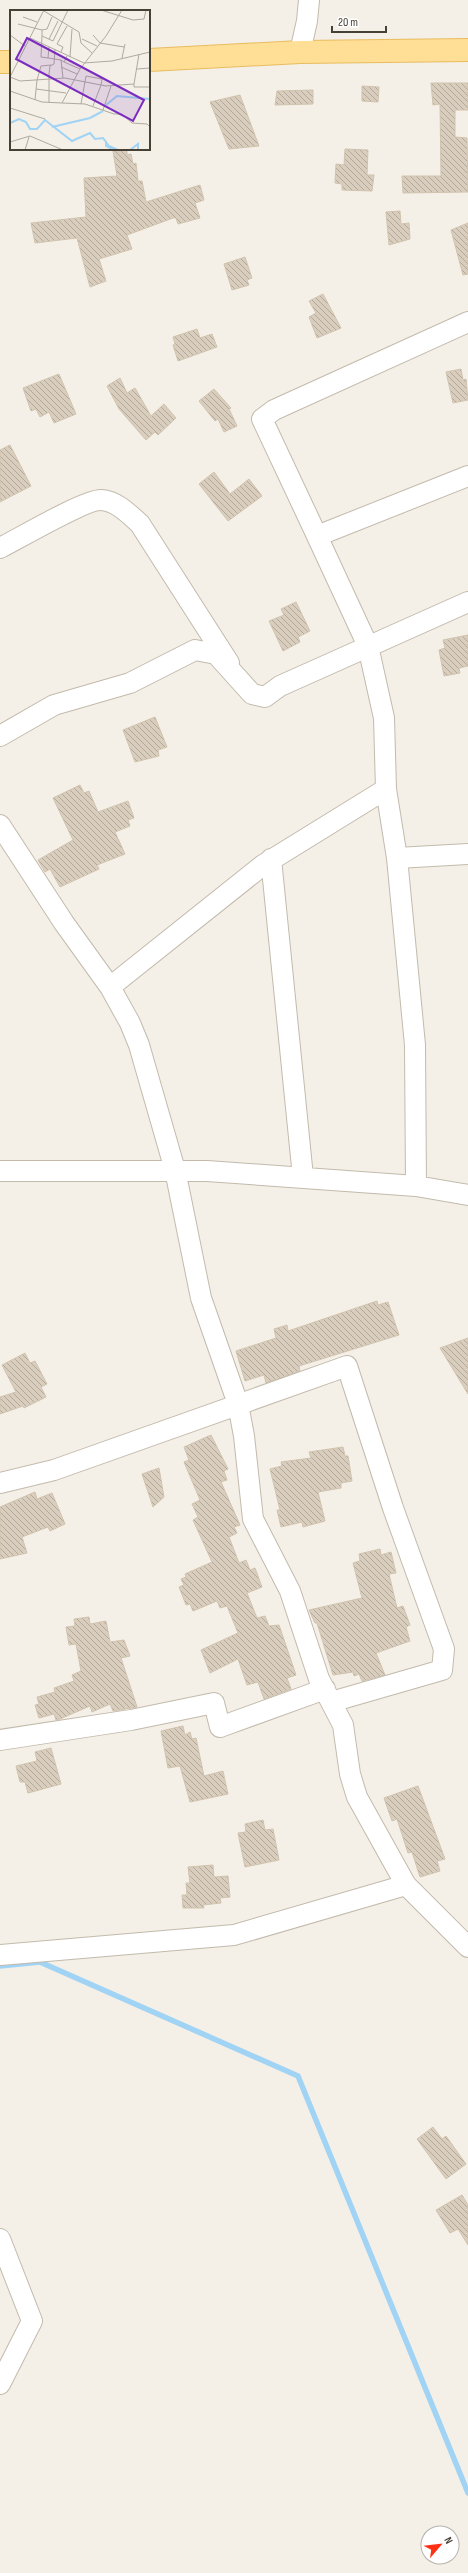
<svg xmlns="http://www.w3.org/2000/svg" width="468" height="2573" font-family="'Sofia Sans Condensed',sans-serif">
<defs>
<pattern id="building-back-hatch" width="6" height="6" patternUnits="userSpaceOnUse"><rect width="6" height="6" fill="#d9cebe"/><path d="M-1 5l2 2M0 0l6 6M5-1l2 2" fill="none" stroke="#b2a99b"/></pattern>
</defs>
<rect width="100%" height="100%" fill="#f4f0e7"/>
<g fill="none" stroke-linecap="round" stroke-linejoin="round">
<path stroke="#a0d3f4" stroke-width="5.5" d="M0 1966 40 1962 298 2076 468 2493"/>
</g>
<path fill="url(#building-back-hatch)" stroke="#d1c3ae" d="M431 83H468V110H455V137L467 138 468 192 403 193 402 176H441L440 104 433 105Z
M362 86 379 87 378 102 362 101Z
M313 90V104L275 105 277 91Z
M240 95 259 146 229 149 210 102Z
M345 149 368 150 367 175H374L372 191 342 190V184L335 183 336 164 344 165Z
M127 150V155L131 154 133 164 136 163 138 181H142L146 202 200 185 204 200 195 203 200 218 178 224 176 218H173L127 235 132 249 99 259 106 281 90 287 77 238 35 243 31 223 86 217 84 178 117 176 113 151Z
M400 211 401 224 409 223 410 239 389 245 386 212Z
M468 223V274L463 275 451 230Z
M245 257 252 278 247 280 249 285 232 290 224 264Z
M323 294 341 328 317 338 309 317 316 313 309 301Z
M197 329 200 338 212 334 217 347 178 361 173 345 175 344 173 337Z
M461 369 463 380 466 379 468 400 453 403 446 372Z
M59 374 76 414 54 423 49 412 40 417 36 409 31 411 23 388Z
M120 378 127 393 135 388 151 416 164 404 176 418 158 435 155 432 146 440 119 409 107 386Z
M214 389 231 408 229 409 237 426 224 432 218 419 215 421 199 401Z
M10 445 31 486 0 502V450Z
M214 472 230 494 249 479 262 496 228 521 199 484Z
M296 602 310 631 298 637 300 642 283 651 269 621 284 615 281 609Z
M468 635V666L459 668 460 673 444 676 439 650 445 648 443 640Z
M155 717 167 747 158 750 159 756 135 762 123 730Z
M80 785 84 793 89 791 98 812 128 801 134 818 128 820 130 826 115 832 125 854 97 865 99 869 60 887 50 869 45 872 38 860 73 840 53 798Z
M377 1301 378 1305 388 1302 399 1335 299 1366 300 1371 266 1383 264 1375 245 1381 236 1351 276 1338 274 1329 287 1325 288 1331Z
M468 1338V1394L440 1348Z
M25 1353 30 1363 35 1361 47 1384 41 1387 46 1397 24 1408 23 1406 0 1414V1397L16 1392 2 1365Z
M211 1435 228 1469 224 1471 227 1480 221 1482 240 1525 234 1527 237 1533 229 1537 239 1563 246 1560 250 1570 255 1568 262 1587 247 1593 257 1618 265 1616 269 1626 279 1625 296 1675 287 1678 291 1689 264 1699 258 1682 247 1685 238 1659 210 1673 201 1650 238 1633 227 1606 220 1608 217 1601 193 1611 190 1604 186 1605 179 1587 184 1585 181 1579 186 1577 185 1574 212 1562 193 1520 198 1517 192 1504 200 1500 184 1462 189 1460 184 1447Z
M343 1447 345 1456H348L352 1481 341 1483V1488L318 1492 325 1521 303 1527 302 1522 281 1527 277 1510H280L270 1469 282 1466 281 1462 311 1458 309 1452Z
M159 1468 164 1497 153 1507 142 1474Z
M35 1492 37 1499 52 1493 65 1524 50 1531 48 1527 22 1537 27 1553 0 1559V1507Z
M380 1549 381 1555 391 1552 396 1573 389 1574 397 1608 403 1606 410 1625 406 1627 410 1641 376 1653 385 1675 362 1681 359 1674 354 1676 353 1672 333 1675 317 1623H315L309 1610 362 1598 353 1563 360 1561 359 1554Z
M89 1617 90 1624 106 1621 110 1642 124 1640 130 1656 121 1658 137 1707 113 1711 110 1704 92 1712 90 1706 60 1719 56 1720 54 1714 39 1718 35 1705 39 1704 37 1697 55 1692 54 1688 74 1681 72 1675 81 1671 76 1644 69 1645 66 1627 75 1626 74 1619Z
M183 1726 185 1735 190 1732 192 1739 196 1738 204 1776 223 1771 228 1794 190 1802 180 1766 168 1768 161 1731Z
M51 1748 61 1784 28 1793 25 1782H20L16 1766 37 1761 35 1752Z
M418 1786 445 1859 437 1861 440 1871 420 1877 412 1852 408 1853 397 1819 392 1821 384 1798Z
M263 1820 265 1830 273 1829 279 1860 245 1867 238 1833 246 1832 245 1824Z
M213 1865 214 1877 228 1876 230 1897 220 1898 221 1903 203 1905 204 1908H183L182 1895H187L186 1883H190L188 1867Z
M433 2127 442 2139 446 2136 466 2164 446 2179 417 2139Z
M462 2195 468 2205V2245L458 2229 450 2233 436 2210Z"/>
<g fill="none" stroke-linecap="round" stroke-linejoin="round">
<defs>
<path id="minor" d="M300 52 307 21 309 0
M317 536 262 419 274 410 468 322
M0 548C18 539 86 499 101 500 117 501 129 514 140 524L229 663
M0 736 54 705 130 683 195 650 216 654 252 694 265 697 280 686 468 602
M386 789 384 718 368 646 317 536 468 476
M0 825 64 923 110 987 130 1023 139 1045 175 1170 201 1298 238 1404 244 1436 253 1519 290 1591 319 1679 343 1725 350 1774 357 1797 406 1885 468 1947
M397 858 415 1045 416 1186
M271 859 303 1177
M110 987 263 865 386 789 397 858 468 854
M0 1171H207L416 1186 468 1195
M0 1483 54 1470 347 1366 393 1508 444 1649 442 1670 331 1702
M0 1740 131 1720 214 1703 220 1727 325 1689
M0 1955 234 1935 406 1885
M0 2239 32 2321 0 2384"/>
<path id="primary" d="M149 60 300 52 468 50
M0 62H11"/>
</defs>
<use href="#minor" stroke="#c3baac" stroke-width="22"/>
<use href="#primary" stroke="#e9bc60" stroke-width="24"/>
<use href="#minor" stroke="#fff" stroke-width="20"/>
<use href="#primary" stroke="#ffde95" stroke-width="22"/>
</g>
<g transform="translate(10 10)">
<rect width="140" height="140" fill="#f4f0e7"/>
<path fill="none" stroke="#a0d3f4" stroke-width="2" d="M96 95 107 86 140 89M0 113 9 109 16 112 20 119H27L35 110 62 131 80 123 85 129 93 128 99 136 108 140M42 117 80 108 93 101M96 131V136L104 140M120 140 128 134V140"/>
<path fill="none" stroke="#afaaa0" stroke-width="1" d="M91 0 123 10 134 9 136 0M34 1 69 22 71 33 82 43M13 7 27 12M8 14 32 20V26M32 20 37 19 42 7M0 25 15 36M83 25 90 33 114 37M20 28 74 53 102 51 140 42M39 29 48 11M72 29 87 36M39 37 38 48 51 50M51 42 53 37 47 34 57 16M60 47 62 19M38 48 31 47 32 26 43 31 58 0M112 48 115 34M54 52 70 59M51 57 67 64M127 59 140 58M0 67 10 71 55 68 96 76 124 74 129 44M0 67 34 0M53 68 51 50 54 52 57 46M27 70 31 56 41 55M124 74V77H140M26 79 56 83M0 81 32 92 52 93 70 59 96 26 112 0M25 90 27 70M39 93V64L40 56 44 54 45 39M52 93 75 94 104 104H112L122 113 137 114 140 117M71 94 76 66 92 69 91 75M83 96 91 75M0 98 35 109M93 100 101 76M0 132 20 126 53 140M15 140 19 127"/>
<path fill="#7b2cbf" fill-opacity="0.15" stroke="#7b2cbf" stroke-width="2" d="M17 28 134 90 123 111 6 49Z"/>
<rect width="140" height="140" fill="none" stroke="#474035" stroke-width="2"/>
</g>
<g transform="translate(440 2545) rotate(62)"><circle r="19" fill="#ffffff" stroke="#b5b3ae"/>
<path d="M0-3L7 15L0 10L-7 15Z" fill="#ff3013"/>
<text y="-6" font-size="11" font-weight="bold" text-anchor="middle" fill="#474035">N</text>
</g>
<path d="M332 26v6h54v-6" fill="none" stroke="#474035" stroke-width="2"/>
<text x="338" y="26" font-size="12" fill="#474035" stroke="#ffffff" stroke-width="3" paint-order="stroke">20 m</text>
</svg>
